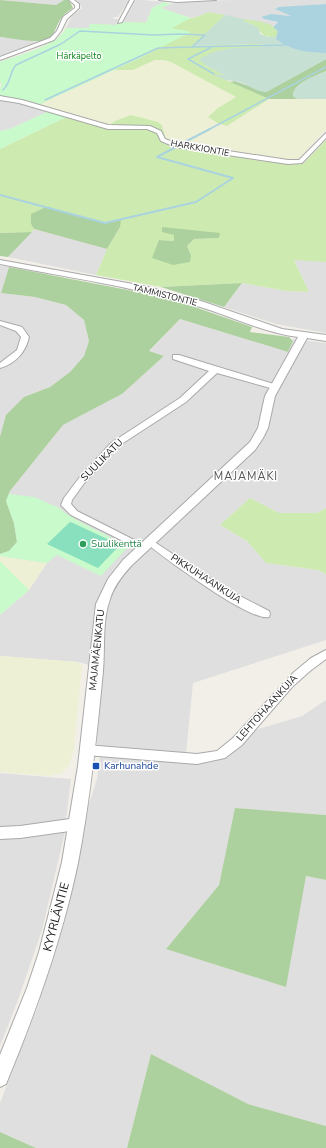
<svg xmlns="http://www.w3.org/2000/svg" width="326" height="1148" font-family="'Nunito Sans',sans-serif">
<rect width="100%" height="100%" fill="#f2efe9"/>
<path fill="#e0dfdf" d="M0 0H64L56 5Z
M77 0H129L118 17H114L113 19H118L116 25 90 24 89 28H66L72 16 82 8Z
M136 0H143L164 2 152 8 146 23 124 22 125 18Z
M232 0H326V4L276 8V9L292 16 271 14 262 17 264 19 278 22 273 26 208 12 203 15 191 18 160 8 176 2Z
M0 37 43 42 0 58Z
M0 99 9 100 49 111 10 129 0 131Z
M34 229 107 249 96 275 8 257Z
M298 259 326 262V333L276 324 224 307 242 283 287 291 309 292 294 260Z
M0 266 9 267 1 293 35 297 66 305 84 320 89 341 84 356 70 372 50 387 24 397 0 437Z
M180 319 288 352 293 341 292 339 326 343V508L317 513H279L250 498 220 525 247 541 266 563 318 570 326 574V640L193 683 186 753 97 745 96 667 78 662 0 656V615L29 590 46 563 0 556V554L9 551 6 501 10 491 63 425 122 394 164 356 149 352Z
M326 700V815L236 808 219 885 166 949 306 876 326 880V1126L248 1104 151 1054 127 1148H36L0 1132V1103L38 1006 61 934 69 901 82 826 97 779 100 756 197 764 213 762 227 757 242 745 255 730 302 716Z
M0 773 71 779 64 836 42 930 18 1000 0 1046Z"/>
<path fill="#eef0d5" d="M155 60H163L171 62 237 97 218 108 227 126 269 99H326V129L299 159 291 161 174 143 166 140 162 125 115 121 108 125 38 105 114 70H133Z
M0 556 47 563 29 590 0 589Z
M0 656 78 662 82 666 74 750 69 765 62 773 49 776 0 772Z"/>
<path fill="#cdebb0" fill-rule="evenodd" d="M208 12 225 15 193 46 259 44 267 45 205 65 225 75H215L269 99 227 126 219 124 208 117 218 108 236 97 171 62 163 60H155L133 70H114L38 105 0 96V87L2 86 0 81V62C19 55 58 46 66 28H89L90 24 116 25 117 22C140 23 188 24 208 12Z
M244 19C254 21 277 22 278 34L275 37C262 37 264 35 256 27 253 24 247 23 243 21Z
M131 115 158 122 162 125 166 140 174 143 182 144 177 147 291 164H303L326 140V262L294 260 309 292 287 291 242 283 161 287 96 275 107 249 120 227 46 207 31 224 34 229 32 232 0 233V149L66 117 105 128 115 121ZM174 235 219 238 194 239 187 246 191 255 159 240 174 241Z
M250 498 279 513H317L326 508V574L318 570 266 563 247 541 220 525Z"/>
<path fill="#add19e" d="M0 0 56 5 64 0H69L73 8C55 19 60 26 50 38 44 45 10 38 0 37Z
M326 59V71C316 76 293 83 293 96L298 99H269L230 82 235 81 266 92Z
M46 207 105 223 121 220 120 227 107 249 34 229 31 224V214Z
M162 227 220 233 219 238 194 239 187 246 191 255 190 262 173 265 152 258 159 240 174 241V235L162 232Z
M32 232 8 257 0 256V233Z
M9 267 169 298 252 327 250 332 289 337 293 341 288 352 180 319 149 351 164 356 122 394 63 425 10 491 6 501 14 523 17 542 9 551 0 554V437L6 415 24 397 50 387 70 372 84 356 89 341 84 320 66 305 35 297 1 293Z
M242 283 224 307 161 287Z
M235 808 326 815V880L306 876 286 987 166 949 219 885Z
M151 1054 248 1104 326 1126V1148H127Z
M0 1132 36 1148H0Z"/>
<path fill="#c6e0d4" d="M225 15 244 19V21L259 28 260 34 268 37H275L277 34V29L273 26 326 51V59L266 92C254 92 246 82 235 81 227 81 221 78 213 75H224L205 65 199 59C221 46 237 48 261 47L266 45 259 44 192 46Z
M326 71V99H298L293 96C293 83 316 76 326 71Z"/>
<path fill="#c8facc" d="M164 2 171 4 161 8 191 18 172 28 191 32 142 57 38 105 0 96V87L2 86 0 81V62C19 55 58 46 66 28H89L90 24 116 25 117 22 146 23 152 8Z
M49 111 66 117 0 149V131L10 129Z
M9 494 34 497 59 508 65 513 82 523 126 545 127 548 101 576 57 555 47 563 0 556V554L9 551 17 542 14 523 6 501Z
M0 561 29 590 0 615Z"/>
<path fill="#88e0be" d="M70 522 73 523 120 545 98 568 47 544Z"/>
<path fill="#aad3df" d="M326 4V53C306 52 292 51 276 39L278 31 273 27 278 22 264 19 261 17 271 14 291 16 275 9 279 7Z"/>
<g fill="none" stroke-linecap="round" stroke-linejoin="round">
<path stroke="#aad3df" stroke-width="1.5" d="M212 47 188 59 214 74
M3 90C11 83 9 73 16 65L61 44 80 31 154 35 179 34 205 35 192 47 285 45
M45 100 158 48 192 47
M208 130 326 67"/>
<path stroke="#aad3df" stroke-width="2" d="M181 144 210 129
M0 195 105 223 196 202 233 178 157 157 176 147"/>
<defs>
<path id="minor" d="M69 0H74L79 4V8L67 19 61 31 54 40 0 60V57L50 38 57 31 63 17 75 8V5Z
M130 0H134L122 22 118 23Z
M159 0H216L177 2Z
M0 96 22 100 108 125 150 126 161 131 165 139 176 143 288 160H299L326 133V138L302 163 288 164 175 147 161 141 157 133 147 129H108L19 103 0 100Z
M0 321 22 327 29 337C26 352 15 364 0 368V363L17 350 21 337 16 331 0 325Z
M173 355H179L277 385 278 387 274 389 217 373 186 402 117 447 85 482 72 500 71 504 77 511 146 546 148 548 143 551 71 515 61 505 64 498 79 478 111 443 180 398 209 371 173 359Z
M150 539 224 588 269 611 270 614 269 617C250 622 165 558 147 544L145 542Z
M326 650V659L310 671 292 687 242 745 225 758 197 764 86 755 82 753 80 750 82 747 86 745 197 754 217 751 233 738 293 673 311 658Z
M77 818 81 820 83 824 81 828 77 830 20 838 0 839V827L20 826Z"/>
<path id="tertiary" d="M0 260 144 286 201 301 282 329 326 335V341L307 338 275 396 268 428 263 438 255 450 131 566C122 576 114 586 110 599 102 621 105 647 103 671 97 735 90 800 78 863 62 939 36 1012 6 1084L0 1087V1055L27 988 39 952 62 862 78 766 96 604 108 579 123 560 250 442 258 428 265 396 298 337C261 332 229 315 194 305 130 286 65 277 0 264Z"/>
</defs>
<use href="#minor" stroke="#a9a9a9" stroke-width="2"/>
<use href="#tertiary" stroke="#a9a9a9" stroke-width="2"/>
<use href="#minor" fill="#fff" fill-rule="evenodd"/>
<use href="#tertiary" fill="#fff" fill-rule="evenodd"/>
</g>
<circle fill="#2e9e5b" stroke="#fff" stroke-width="1.5" cx="83" cy="544" r="4"/>
<rect fill="#1a4fb4" stroke="#fff" stroke-width="1.5" x="92" y="762" width="8" height="8" rx="2"/>
<g text-anchor="middle" dominant-baseline="central" stroke-width="3" stroke-linejoin="round" paint-order="stroke">
<g font-size="9" fill="#0c8416" stroke="#fff">
<text x="79" y="56">Härkäpelto</text>
</g>
<g font-size="9" fill="#222" stroke="#fff">
<text transform="translate(200 148) rotate(10)">HARKKIONTIE</text>
<text transform="translate(165 295) rotate(14)">TAMMISTONTIE</text>
</g>
<g font-size="10" fill="#222" stroke="#fff">
<text transform="translate(102 460) rotate(-45)">SUULIKATU</text>
<text transform="translate(206 579) rotate(33)">PIKKUHAANKUJA</text>
<text transform="translate(97 650) rotate(-84)">MAJAMÄENKATU</text>
<text transform="translate(267 708) rotate(-48)">LEHTOHAANKUJA</text>
</g>
<g font-size="10" fill="#27864d" stroke="#fff" text-anchor="start">
<text x="91" y="544">Suulikenttä</text>
</g>
<g font-size="10" fill="#164399" stroke="#fff" text-anchor="start">
<text x="104" y="766">Karhunahde</text>
</g>
<g font-size="11" letter-spacing="1" fill="#555" stroke="#fff">
<text x="246" y="476">MAJAMÄKI</text>
</g>
<g font-size="12" fill="#222" stroke="#fff">
<text transform="translate(56 917) rotate(-75)">KYYRLÄNTIE</text>
</g>
</g>
</svg>
